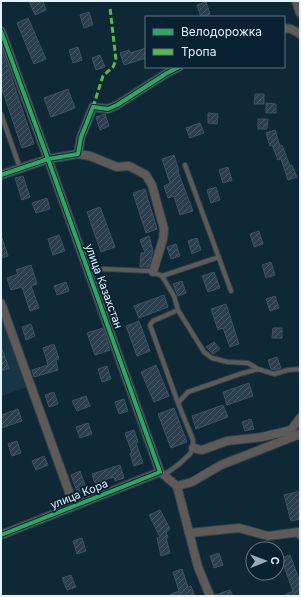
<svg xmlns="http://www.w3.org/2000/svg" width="301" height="597" font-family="Inter,sans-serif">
<defs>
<pattern id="building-hatch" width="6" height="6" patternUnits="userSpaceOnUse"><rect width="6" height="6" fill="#2b3e4e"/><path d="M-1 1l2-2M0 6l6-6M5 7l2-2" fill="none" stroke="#4a5a68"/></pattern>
</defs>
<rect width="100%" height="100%" fill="#0f2836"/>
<path fill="#183546" d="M1 301 33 385 1 396Z"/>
<path fill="url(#building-hatch)" stroke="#3f5262" d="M29 1H43L46 10 35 15Z
M206 2 210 14 201 17 197 5Z
M89 12 93 25 84 28 80 15Z
M28 18 46 59 34 64 17 23Z
M78 47 82 60 73 63 69 50Z
M146 48V58L124 65 120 53 129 50 130 53Z
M2 49 34 144 22 148 1 86Z
M100 55 105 67 96 70 92 58Z
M68 89 75 108 51 117 44 98Z
M255 94H264V104H254Z
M266 103 276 104V113H266Z
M208 113 218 114 217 124 208 123Z
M105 114 109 126 100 130 96 117Z
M258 119H268L267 129H258Z
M200 123 204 133 190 138 186 128Z
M275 130 280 146 282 145 290 166 292 165 297 177 288 180 281 159 278 160 272 145 270 146 266 133Z
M174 155 179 171 178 172 193 211 180 215 174 196 168 198 164 186 170 183 162 159Z
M228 167 232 180 223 183 219 170Z
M23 176 30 197 22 200 15 178Z
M216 187 220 200 211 203 207 190Z
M145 189 157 229 146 233 133 193Z
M47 198 50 209 36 213 32 203Z
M100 207 115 247 101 252 87 212Z
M259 231 263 244 254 247 250 234Z
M59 235 65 251 53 255 48 239Z
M149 236 153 251 149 267H140L141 253H145L140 240Z
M2 238 8 256 1 258V239Z
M197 238 201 250 192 254 188 241Z
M176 244 180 256 171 259 167 247Z
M271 262 275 275 266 278 262 265Z
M31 265 37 284 31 286 39 308 30 311 22 287 11 290 7 278 18 274 16 270Z
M214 272 220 288 208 292 202 276Z
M182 281 186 293 178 296 173 284Z
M66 282 69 291 57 295 54 286Z
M164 295 168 307 139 318 134 306Z
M275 296 279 308 270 311 266 299Z
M226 304 239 344 230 347 223 328 218 330 211 309Z
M139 321 150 351 137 356 126 326Z
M31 324 35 336 26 340 22 327Z
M103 328 110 350 95 355 87 333Z
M273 328H282V338H272Z
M214 342 220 349 213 354 206 347Z
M54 344 59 359 56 360 58 370 34 377 32 370 48 365 43 348Z
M1 347 9 368 1 371Z
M277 357 281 368 274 370 271 369 268 360Z
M156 365 169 396 154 402 141 372Z
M107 366 111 379 102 382 98 369Z
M249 383 253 396 227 405 223 392Z
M54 392 58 404 49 407 45 395Z
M86 396 90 406 77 411 72 401Z
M124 399 128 411 119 414 115 402Z
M223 405 228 417 196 429 192 416Z
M174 408 187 442 171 448 158 414Z
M18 409 22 421 1 428V415Z
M251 419 254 429 245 431 242 422Z
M88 423 92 434 80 438 76 427Z
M134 430 138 442 136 443 143 463 134 466 130 453H132L125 433Z
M17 441 21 453 12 456 8 444Z
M44 456 48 465 36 470 32 461Z
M120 465 124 478 115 481 114 477 95 483 92 474Z
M80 471 87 491 78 494 71 475Z
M300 491V519L291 521 284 495Z
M160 510 170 529 166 532 168 537 166 538 170 553 161 556 157 538 160 537 149 515Z
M82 538 86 551 77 554 73 541Z
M219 553 223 565 214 568 210 556Z
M290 555 300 582V596H283L293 591 281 558Z
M182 569 188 587 191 586 195 596H167L179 591 173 572Z
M71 575 76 587 67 590 62 578Z
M230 590 233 596H215V595Z"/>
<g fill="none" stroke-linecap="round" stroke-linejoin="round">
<defs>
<path id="lane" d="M1 114 20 168
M185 165 231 291
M90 271 104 269 150 271 162 276 174 296 178 310 204 352 212 358 228 362 248 363 258 369 274 374 288 370 300 369
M162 276 219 257
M178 403 188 392 240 374 258 369
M164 475 178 465 190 454 193 448V440L178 403 150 325 153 321 178 310"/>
<path id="street" d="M296 1 300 13
M284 28 291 29 300 34
M1 31 48 159 78 154 81 137 93 107 108 109 117 105 167 73 179 67
M78 154 90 156 117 167 129 166 146 175 152 185 164 229 163 239 153 272
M1 175 48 159 160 472 1 535
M1 303 74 506
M193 448 202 450 227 441 262 437 291 430 300 418
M160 472 177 486 198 567 210 596
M177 486 192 482 221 465 300 434
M189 533 239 528 268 536 299 532 300 535"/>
</defs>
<use href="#lane" stroke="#30444e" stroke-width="6"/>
<use href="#street" stroke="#30444e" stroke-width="10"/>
<use href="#lane" stroke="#5d5a57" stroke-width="4"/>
<use href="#street" stroke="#5d5a57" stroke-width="8"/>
<path stroke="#58b947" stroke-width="3" stroke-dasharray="6 3" stroke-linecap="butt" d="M93 107 103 76 113 67 116 60 110 8"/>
<defs>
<path id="cycleway" d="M1 31 48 159 78 154 81 137 93 107 108 109 117 105 167 73 179 67
M1 175 48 159 160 472 1 535"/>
</defs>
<use href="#cycleway" stroke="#082231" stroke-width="6"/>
<use href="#cycleway" stroke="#26ab63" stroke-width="4"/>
</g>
<g text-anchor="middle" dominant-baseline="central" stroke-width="4" stroke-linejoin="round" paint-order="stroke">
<g font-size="11" fill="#e3f3fd" stroke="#082231">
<text transform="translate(104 286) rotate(70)">улица Казахстан</text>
<text transform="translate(79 494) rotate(-22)">улица Кора</text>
</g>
</g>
<rect width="301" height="597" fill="none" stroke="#e3f3fd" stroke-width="4"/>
<rect x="145" y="16" width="140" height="52" fill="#082231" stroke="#607683"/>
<rect x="153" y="29" width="20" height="6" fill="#26ab63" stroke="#607683"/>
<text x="181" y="36" font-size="12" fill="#e3f3fd">Велодорожка</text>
<rect x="153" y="49" width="20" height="6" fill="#58b947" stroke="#607683"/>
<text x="181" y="56" font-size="12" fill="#e3f3fd">Тропа</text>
<g transform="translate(265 561) rotate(89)"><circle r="19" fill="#082231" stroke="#607683"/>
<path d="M0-3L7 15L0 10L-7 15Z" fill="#99acb7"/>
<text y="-6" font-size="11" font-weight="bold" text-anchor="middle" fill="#e3f3fd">С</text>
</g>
</svg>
